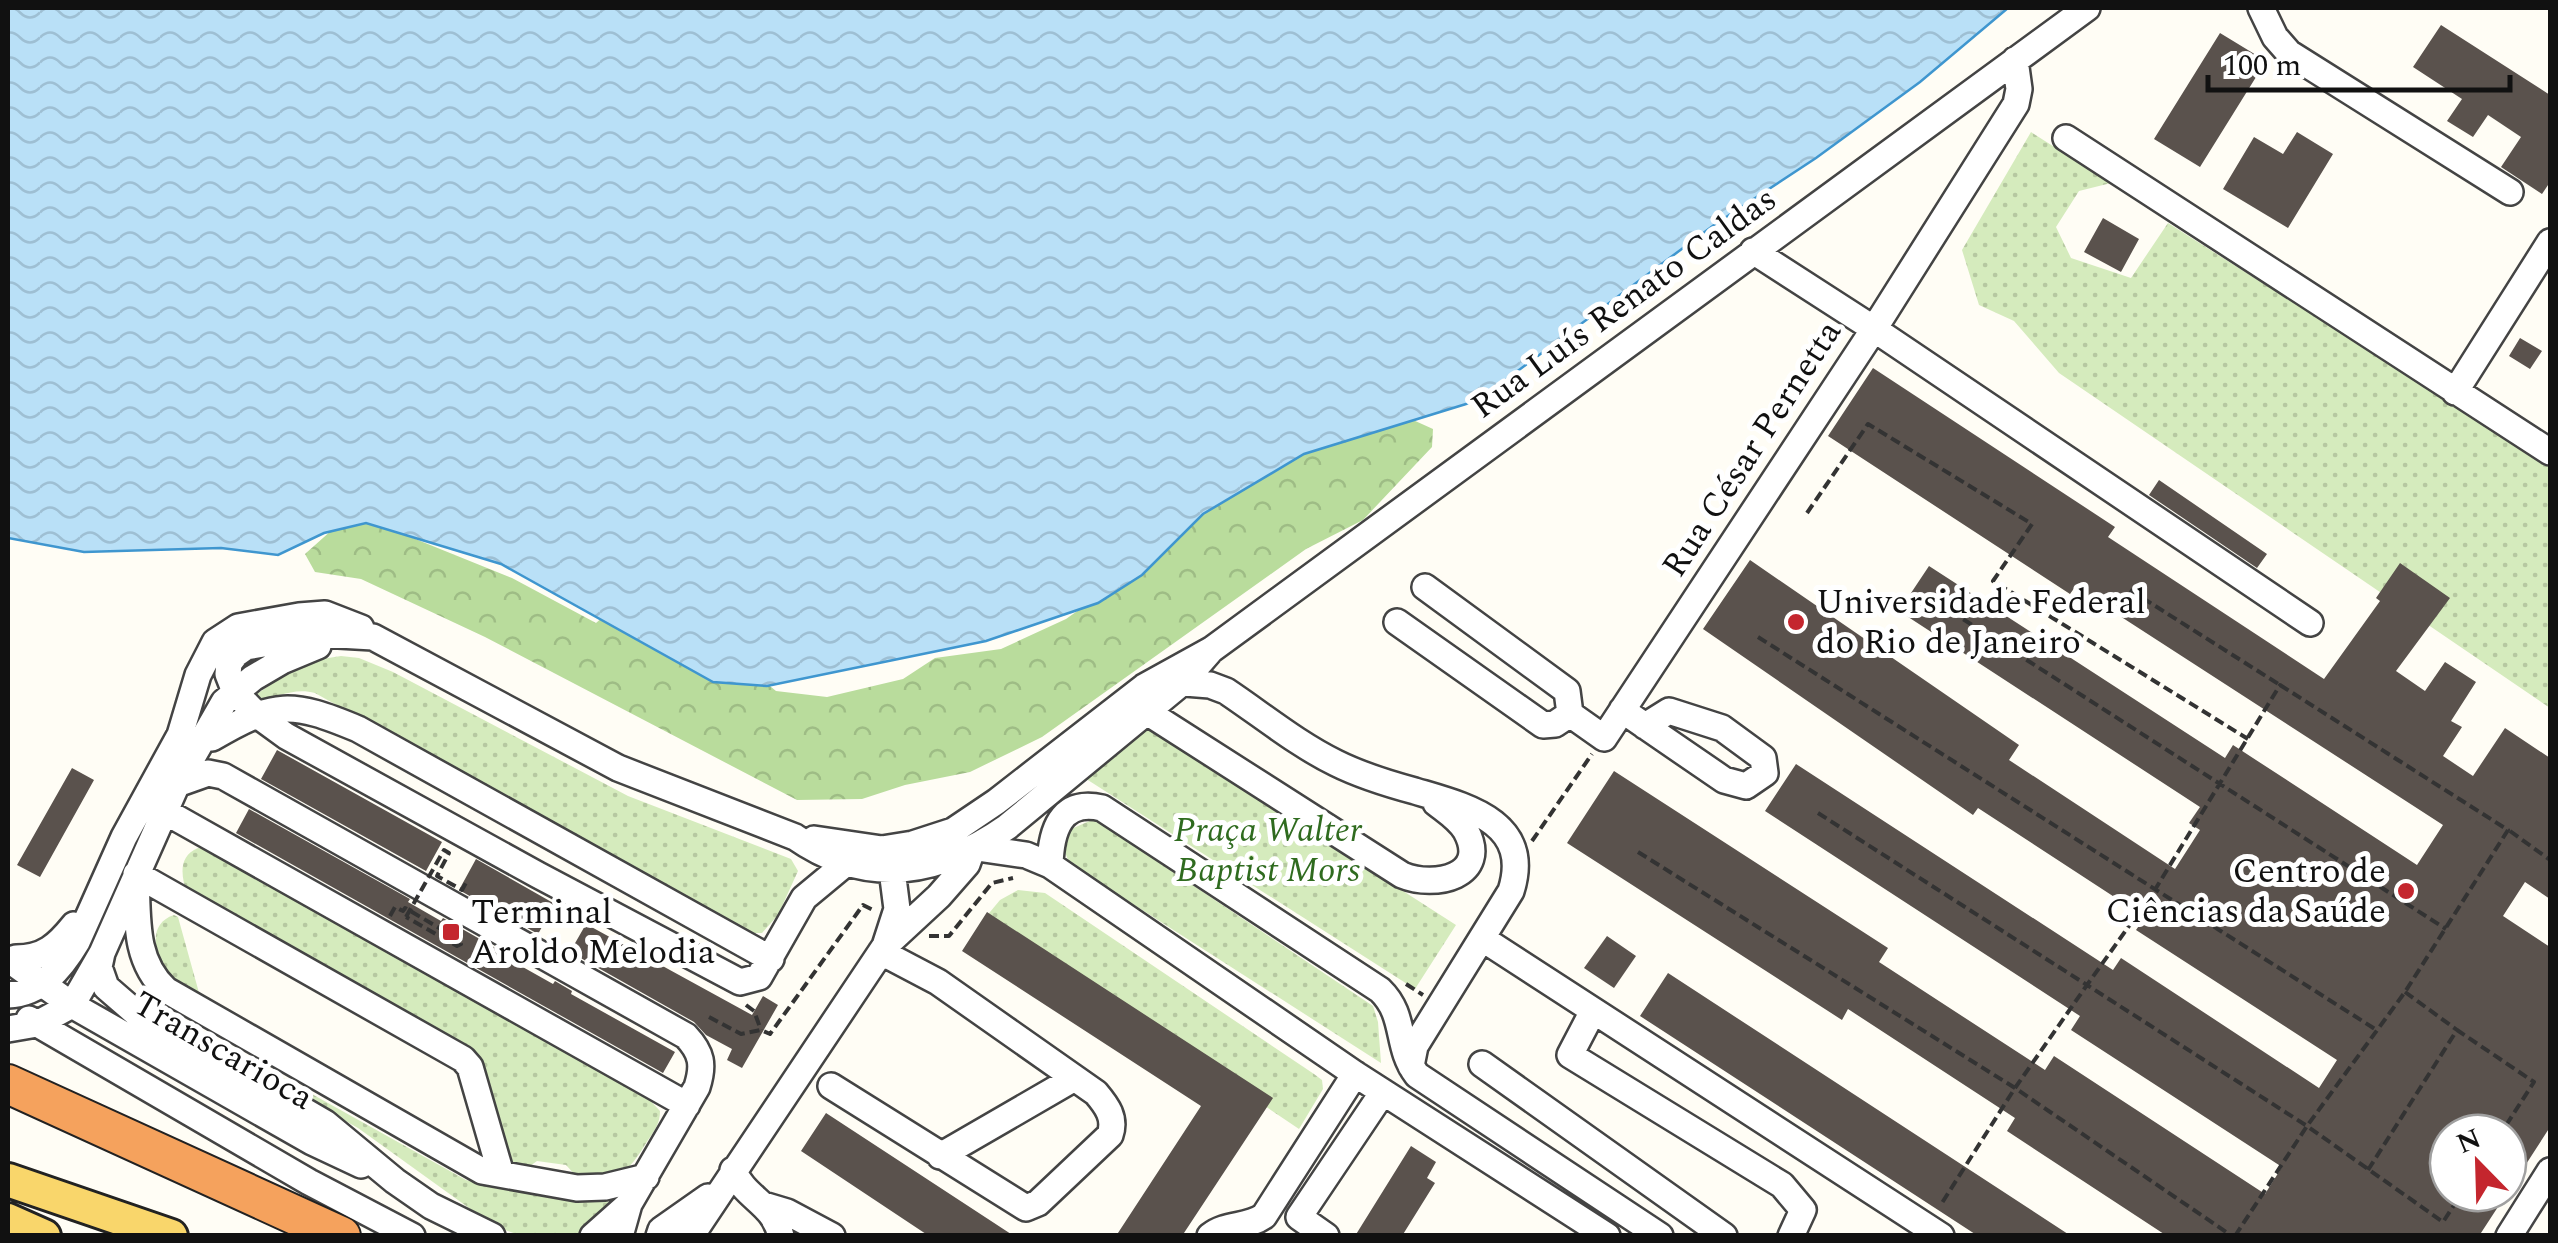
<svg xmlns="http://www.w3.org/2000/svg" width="2558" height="1243" font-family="Spectral,serif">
<defs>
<pattern id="green-dots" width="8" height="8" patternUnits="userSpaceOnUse" patternTransform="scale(2.5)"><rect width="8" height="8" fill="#d5ebbd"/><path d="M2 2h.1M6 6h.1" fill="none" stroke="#b6c8a1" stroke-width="1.8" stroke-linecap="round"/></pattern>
<pattern id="forest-crowns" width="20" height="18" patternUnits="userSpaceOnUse" patternTransform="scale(2.5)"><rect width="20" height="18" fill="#b9dc9c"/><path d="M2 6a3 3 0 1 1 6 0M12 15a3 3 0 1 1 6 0" fill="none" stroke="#9ebc85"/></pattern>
<pattern id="water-waves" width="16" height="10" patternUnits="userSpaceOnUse" patternTransform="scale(2.5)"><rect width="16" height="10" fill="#b9e0f7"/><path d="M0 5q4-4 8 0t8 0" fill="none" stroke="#9ebfd3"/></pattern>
</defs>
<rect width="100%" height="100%" fill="#fffdf5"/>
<path fill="url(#green-dots)" d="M2031 132 2111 183 2079 191 2056 227 2071 258 2131 278 2168 223 2550 466V708L2059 373 2014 321 1979 305 1962 250Z
M341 656 359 658 393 672 628 796 791 859 798 871 778 915 762 933H744L315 693C290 686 274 702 251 698L303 662Z
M1148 727 1456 925 1415 989 1080 775Z
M1094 819 1373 1006 1378 1022 1381 1063 1069 863 1063 846 1069 830Z
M198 848 211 849 646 1096 660 1111C660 1123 655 1130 648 1140 625 1178 621 1177 577 1177L566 1165 537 1161 526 1169 506 1166 473 1059 187 893C181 876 178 856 198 848Z
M1018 890 1045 893 1314 1074 1322 1080 1323 1089 1299 1129 985 918 1000 900Z
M174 915 178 917 201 1000 199 1003C189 995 176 986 169 976 155 956 146 924 174 915Z
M138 997 466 1180 484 1185 599 1195 609 1202 610 1208 578 1235H519L494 1226 358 1128 139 1006Z"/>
<path fill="url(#forest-crowns)" d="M1402 415 1433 429 1432 447 1363 520 1306 549 1042 737 970 772 905 785 862 799 797 800 485 637 361 579 315 572 305 554 351 513 512 578 596 623 622 600 704 632 776 691 827 697 903 679 935 658 1001 649 1066 619 1114 585 1212 489Z"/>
<path fill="url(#water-waves)" stroke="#3f96cf" stroke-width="2.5" d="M8 8H2008L1920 82 1816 158 1714 225 1484 396 1466 404 1304 454 1203 514 1142 575 1098 603 986 641 767 686 713 682 501 564 366 523 324 533 278 555 221 548 84 552 8 538Z"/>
<path fill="#5a524d" d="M2441 25 2550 95V182L2542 194 2501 167 2521 137 2488 115 2473 137 2447 121 2462 99 2413 67Z
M2220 33 2266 61 2200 167 2154 139Z
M2297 132 2333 154 2288 228 2223 189 2254 137 2283 154Z
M2103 218 2139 239 2121 272 2084 252Z
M2520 338 2542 351 2530 369 2509 356Z
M1873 368 2115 527 2108 537 2324 679 2380 601 2376 598 2400 563 2450 598 2396 671 2425 691 2445 662 2476 682 2451 721 2462 727 2443 756 2473 776 2505 728 2550 758V899L2525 882 2503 916 2550 947V1127L2508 1192V1133H2448V1193H2507L2479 1236H2167L2007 1131 2015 1118 1848 1009 1842 1020 1567 843 1614 771 1888 948 1879 962 2045 1070 2054 1056 2265 1194 2282 1167 2071 1030 2080 1016 1765 811 1796 764 2113 970 2121 958 2319 1088 2337 1060 2136 930 2145 917 1978 808 1973 815 1703 629 1750 560 2019 745 2009 760 2175 869 2200 830 2189 823 2200 807 1899 611 1929 566 2225 758 2233 745 2417 865 2443 825 2075 587 2070 594 1828 436Z
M2159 480 2267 554 2257 568 2149 495Z
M277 750 442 842 426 871 261 779Z
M72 768 94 780 40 877 17 865Z
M249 809 410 899 408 902 441 921 443 918 522 963 521 966 553 984 555 981 572 991 571 994 675 1052 663 1073 236 833Z
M476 859 555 904 538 934 459 890Z
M987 912 1273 1098 1182 1236H1116L1201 1106 962 951Z
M586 924 752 1015 763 996 778 1005 742 1068 727 1060 732 1049 706 1035 694 1022 570 952Z
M1607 936 1636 956 1614 988 1584 968Z
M1668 973 2071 1236H1978L1640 1016Z
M826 1113 1014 1236H929L801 1151Z
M1411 1146 1436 1162 1427 1178 1435 1183 1402 1236H1355Z"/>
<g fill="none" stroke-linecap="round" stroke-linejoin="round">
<defs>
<path id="minor" d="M2261 8 2275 37 2289 53 2510 192
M2066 138 2550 452
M1753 251 1874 329 2310 623
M2455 392 2550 242
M1397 622 1543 725 1555 724 1570 714 1567 691 1425 587
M1172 682 1210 685 1226 691C1262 715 1297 744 1336 763 1360 775 1389 784 1415 791 1465 806 1533 821 1511 891L1415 1046 1411 1066
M1622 710 1724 780 1746 786 1765 773 1763 758 1722 728 1669 711 1645 726
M1147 712 1402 875C1435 889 1490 876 1466 831 1459 819 1446 811 1436 803
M1570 714 1604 738 1874 329 2016 104 2019 89 2015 60
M212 738C275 701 291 701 358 729L771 959
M177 784 208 773 223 776 686 1036C702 1053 704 1065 697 1087L629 1204 620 1236
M164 811 687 1105
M814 839 882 849 913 844 953 831 996 802 1144 687 1211 650 2087 8
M977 848 1026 855 1050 865 1355 1074 1607 1236
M845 864 804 898 759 977 740 982 538 875 286 736 256 714 235 692 228 674 229 663 236 654 246 647 321 634 373 637 618 768 795 837C867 887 937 876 1007 827L1184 681 1211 650
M1050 865C1051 832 1060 798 1102 808L1380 990C1407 1016 1395 1046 1417 1075L1660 1236
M136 874C138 916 133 960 166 990L482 1171 577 1188 605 1187 646 1177
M136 874 463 1059 470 1067 501 1174
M1483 939 1941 1236
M885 946 897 909 892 870
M102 953 99 967 106 987 136 1013 325 1123 395 1181 431 1206 492 1236
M8 959 72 1005 312 1142 361 1165
M16 963V958C44 958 57 946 74 925
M8 995C40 994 61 969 77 942L124 837 180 735 198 675 215 642 238 627 299 616 325 614 361 628
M1593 1011 1570 1055 1782 1185 1803 1210 1791 1236
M29 1019 309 1182 412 1236
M8 1029 37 1024 72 1005 102 953 177 784 224 702 253 678 282 661 318 646
M1482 1064 1724 1236
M831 1086 1026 1208 1038 1203 1110 1135C1116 1118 1107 1106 1096 1093L938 982 881 952
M940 1156 1073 1079
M733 1170C746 1200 773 1202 781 1236
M767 1206 787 1212 832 1236
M593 1236 629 1204
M659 1236 661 1230 708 1197
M691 1236 885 946 939 896 967 864 972 850
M1210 1236C1226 1223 1247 1228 1264 1216L1355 1074
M1326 1236 1299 1217 1383 1092
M2509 1236 2550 1171"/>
<path id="major" d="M8 1180 171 1236
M8 1220 44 1236"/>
<path id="highway" d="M8 1084 341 1236"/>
</defs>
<use href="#minor" stroke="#444" stroke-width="30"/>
<use href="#major" stroke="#222" stroke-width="38"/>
<use href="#highway" stroke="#222" stroke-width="42"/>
<path stroke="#333" stroke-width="4" stroke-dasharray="10 5" stroke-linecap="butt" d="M1807 513 1868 424 2032 524 1993 581 2248 739
M2130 590 2280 685
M1938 603 2446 929
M1758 637 2375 1029
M2280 685 2508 830 2405 992 2307 1126 2087 985 2156 888Z
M1818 813 2087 985 2015 1088 1940 1206
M2510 831 2550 860
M1532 841 1592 754
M1638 852 2015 1088 2232 1236
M390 916 395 907 403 911 405 908 460 940 461 944 457 946 406 917
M929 936H949L992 883 1013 878
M1406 984 1423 995
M2405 992 2457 1030
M746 1005 754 1011 761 1030
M709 1017 741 1034 761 1030 770 1034 863 905 875 911
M2368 1170 2457 1030 2534 1082 2501 1133
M2490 1193 2505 1203
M2235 1236 2307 1126 2443 1222 2462 1193"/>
<use href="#minor" stroke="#fff" stroke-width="25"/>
<use href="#major" stroke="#f9d66b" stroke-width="32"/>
<use href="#highway" stroke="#f5a25d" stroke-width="38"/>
<path stroke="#333" stroke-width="4" stroke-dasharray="10 5" stroke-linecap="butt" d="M406 917 444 850 449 853 437 876 462 890 467 881"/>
</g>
<g fill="#c4262e" stroke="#fff" stroke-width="4">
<circle cx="1796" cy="622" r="10"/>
<circle cx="2406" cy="891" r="10"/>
<rect x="441" y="922" width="20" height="20" rx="5"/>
</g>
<g text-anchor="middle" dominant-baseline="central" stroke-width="10" stroke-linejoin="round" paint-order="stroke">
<g font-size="35" fill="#111" stroke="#fff">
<text transform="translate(1624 303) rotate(-36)">Rua Luís Renato Caldas</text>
<text transform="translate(1752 449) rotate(-57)">Rua César Pernetta</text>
<text transform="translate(223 1051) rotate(30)">Transcarioca</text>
</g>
<g font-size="35" fill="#111" stroke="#fff" text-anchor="start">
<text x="1816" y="602">Universidade Federal<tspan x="1816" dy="40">do Rio de Janeiro</tspan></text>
<text x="2386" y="871" text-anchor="end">Centro de<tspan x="2386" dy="40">Ciências da Saúde</tspan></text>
<text x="471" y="912">Terminal<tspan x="471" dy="40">Aroldo Melodia</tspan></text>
</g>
<g font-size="35" font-style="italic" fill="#2f6b1f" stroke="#fff">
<text x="1268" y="830">Praça Walter<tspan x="1268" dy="40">Baptist Mors</tspan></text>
</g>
</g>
<rect width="2558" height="1243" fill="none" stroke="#111111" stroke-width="20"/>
<g transform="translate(2478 1163) rotate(337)"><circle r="48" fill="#ffffff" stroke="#a0a0a0" stroke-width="2.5"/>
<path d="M0-8L18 38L0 25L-18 38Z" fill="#c4262e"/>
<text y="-15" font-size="28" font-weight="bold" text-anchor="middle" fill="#111111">N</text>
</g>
<path d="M2208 75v15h302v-15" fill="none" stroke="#111111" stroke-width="5"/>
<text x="2223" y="75" font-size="30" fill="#111111" stroke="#ffffff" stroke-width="8" paint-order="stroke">100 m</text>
</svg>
